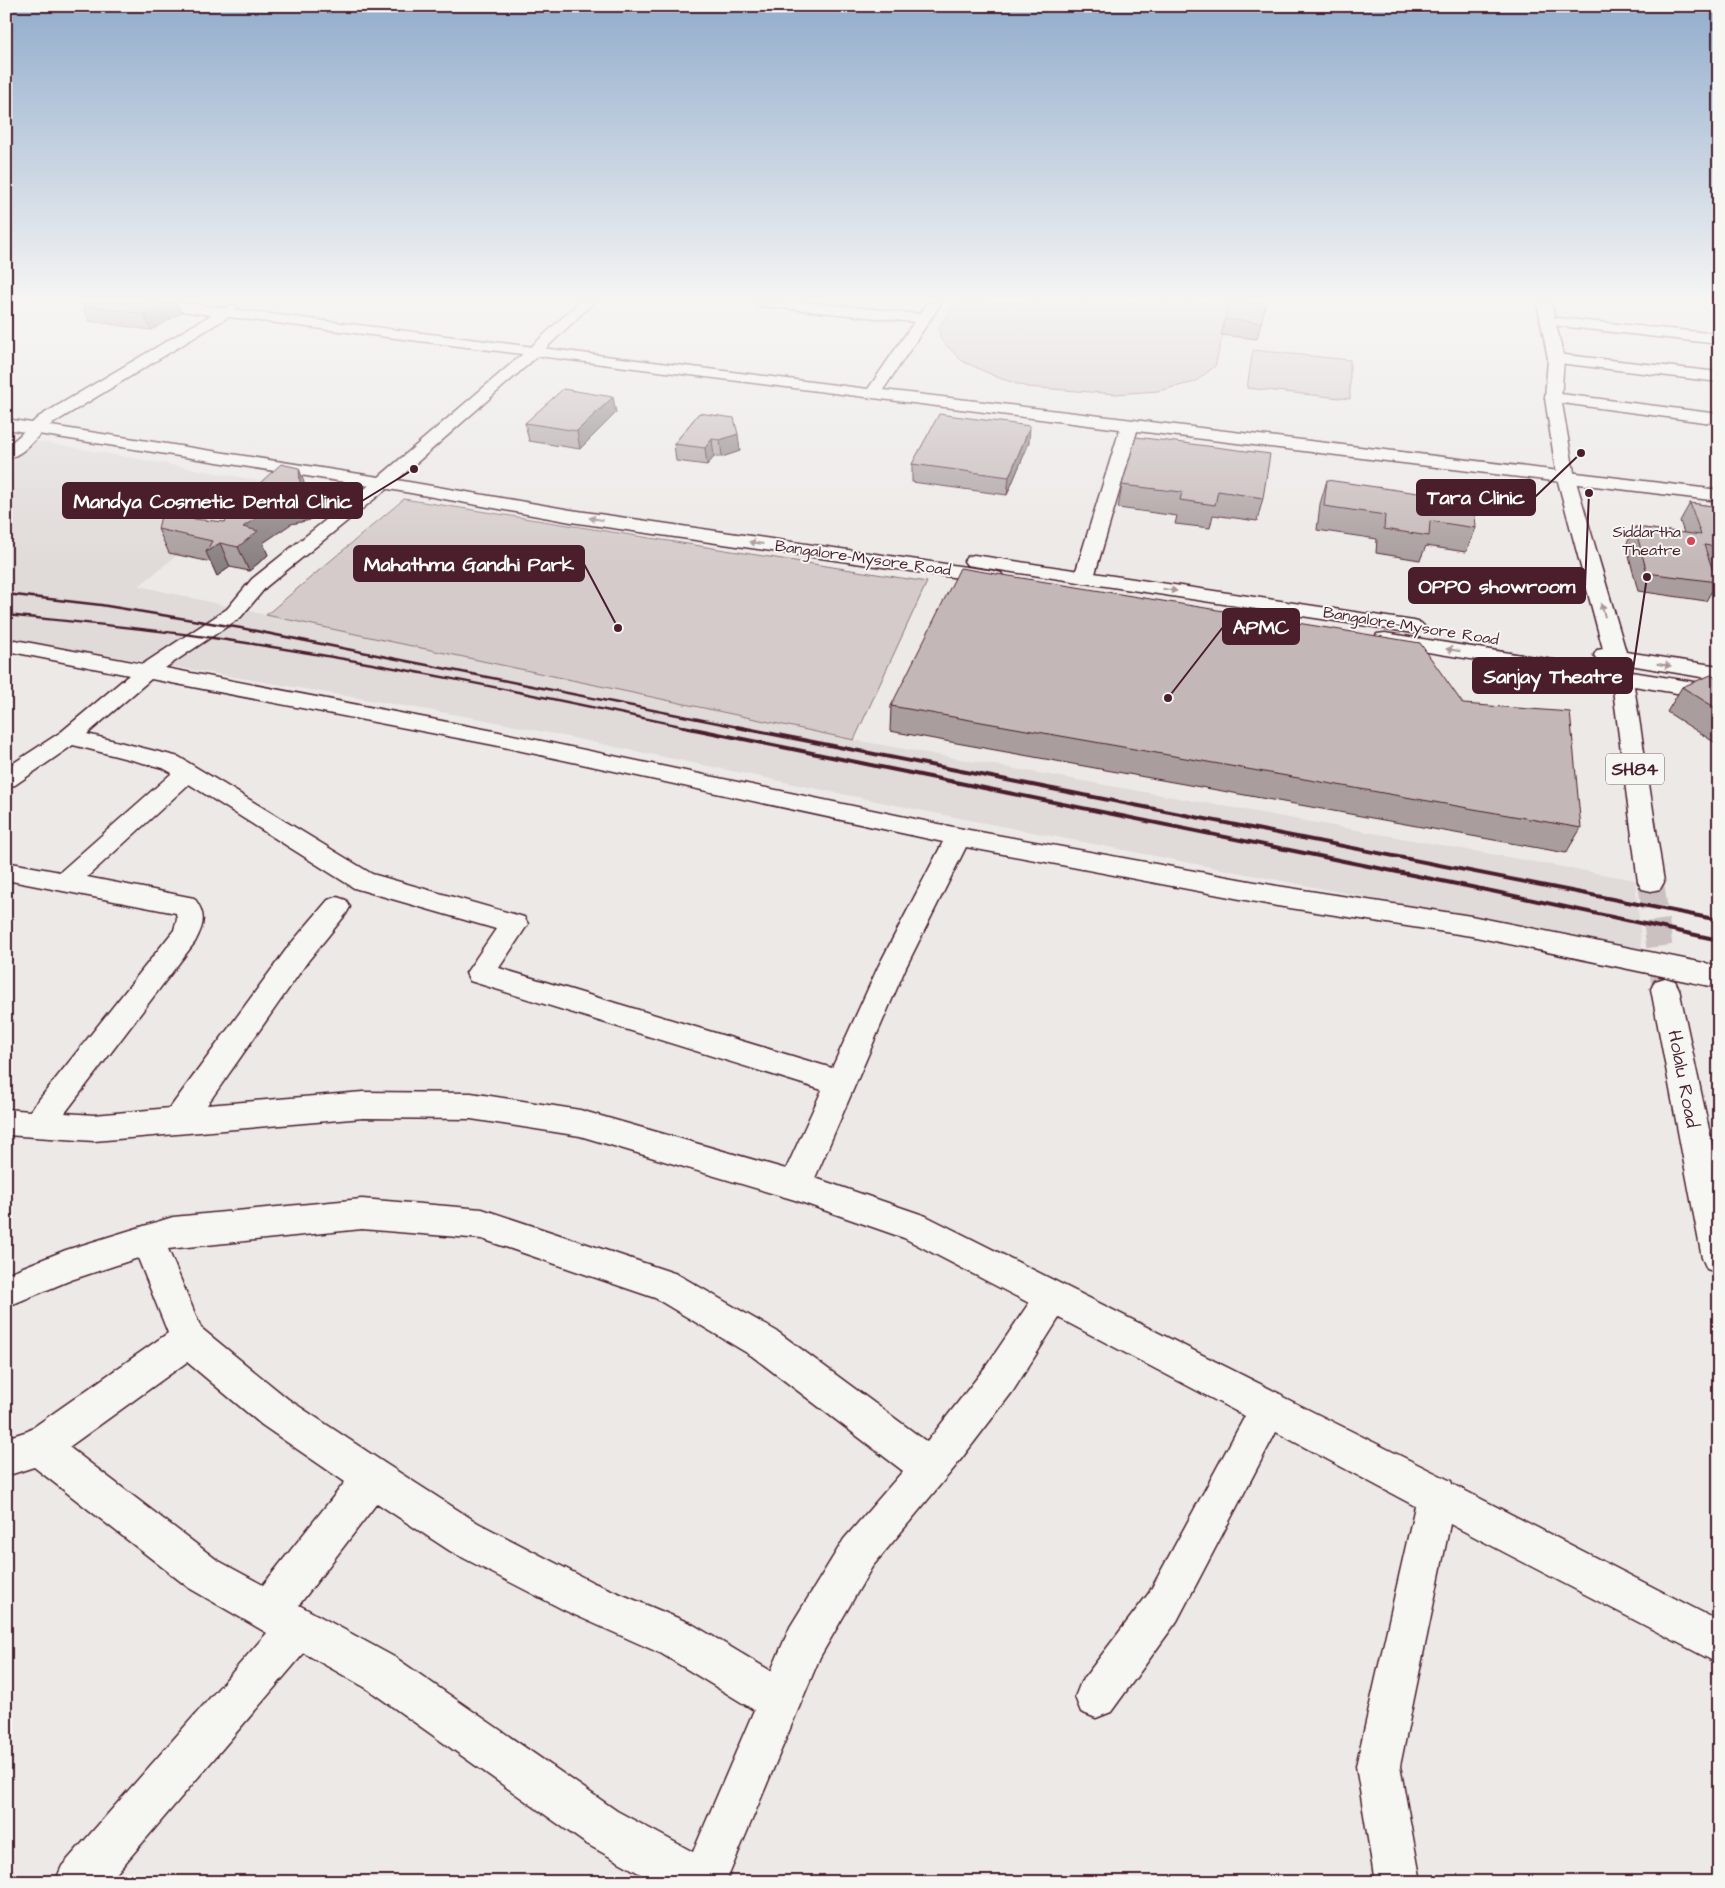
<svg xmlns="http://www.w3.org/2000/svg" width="1725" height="1888" font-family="'Architects Daughter',sans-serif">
<rect width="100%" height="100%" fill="#ece9e6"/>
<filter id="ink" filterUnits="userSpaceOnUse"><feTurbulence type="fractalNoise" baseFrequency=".02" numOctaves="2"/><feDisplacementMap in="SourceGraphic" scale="10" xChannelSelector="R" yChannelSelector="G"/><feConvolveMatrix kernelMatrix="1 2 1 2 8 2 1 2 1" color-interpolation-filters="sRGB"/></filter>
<g filter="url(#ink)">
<path fill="#e0dad8" d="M15 437 267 482 139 586 266 615 854 740 1635 880 1642 951 939 814 482 719 6 638V443Z"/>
<path fill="#d4cbca" stroke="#8f757a" d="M956 302H1231L1215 366 1195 382 1158 391 1115 394 1027 387 999 378 962 361 941 340 939 327Z
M1253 350 1350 360V399L1247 388Z
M404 499 927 582 854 740 266 615Z"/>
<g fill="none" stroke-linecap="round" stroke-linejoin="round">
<path stroke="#ccc1c1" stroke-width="26" stroke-dasharray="26 13" stroke-linecap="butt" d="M1651 882 1665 989"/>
<defs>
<path id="minor" d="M135 302H177L223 308 231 305 236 306 238 310 868 389 914 322 764 306 759 305 757 302H806L919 314 928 302H942L883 390 1719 490V501L1137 431 1094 577 1091 581 1084 583 1077 581 1074 577 1120 429 228 317 52 424C36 435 27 454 6 459V446C20 438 27 426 40 416L211 315 142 306 137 305Z
M1547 317 1719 334V344L1542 324 1540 321 1542 318Z
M1556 354 1719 372V382L1550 362 1548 359 1550 356Z
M1553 393 1719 414V424L1547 401 1545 398 1547 395Z
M383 478 389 479 392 483 389 487 266 587 241 617 165 668 494 731 958 828 1277 886 1471 916 1719 966V988L1471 936 1277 906 966 847 906 967 815 1178 926 1216 1282 1395 1283 1397 1451 1481 1452 1484 1719 1621V1664L1450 1524 1400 1766 1421 1882H1375L1356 1766 1415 1506 1276 1432 1177 1621 1111 1712 1096 1718 1081 1712 1075 1697 1081 1682 1149 1593 1245 1416 1059 1318 1013 1391 955 1467 872 1567 820 1657 726 1882H655L585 1843 366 1688 304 1653 109 1882H55L62 1866 267 1633 189 1588 34 1467 6 1476V1438L28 1431 168 1333 138 1258 71 1280 6 1307V1274L66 1250 173 1217 362 1199 482 1209 677 1274 778 1332 927 1442 987 1365 1029 1303 904 1238 795 1200 580 1136 471 1119 363 1118 94 1141 6 1135V1109L30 1111 174 930 177 919 176 913 6 880V862L60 872 172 773 163 768 73 745 15 785 6 787V768L61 732 129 675 7 651 6 643 15 640 143 664 227 609 252 579 377 479ZM151 679 494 745 943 842 878 967 832 1068 499 968 528 924 524 917 372 874 179 757 87 734ZM189 784 354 888 496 929 466 973 470 981 822 1090 786 1169 580 1110 471 1093 363 1092 207 1105 308 961 346 914 350 907 346 900 337 897 328 900 288 947 170 1108 94 1115 65 1113 195 942C204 925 207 915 194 898L87 877ZM362 1229 482 1239 655 1298 752 1356 903 1471 844 1539 790 1627 771 1671 692 1624 594 1583 478 1523 386 1464 288 1399 201 1328 168 1249ZM187 1362 262 1425 345 1482 263 1585 217 1560 69 1447ZM377 1503 450 1551 566 1611 662 1654 754 1710 693 1852 617 1811 396 1658 299 1605Z"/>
<path id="major" d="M579 302H594L541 353 397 480 571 510 994 571 1001 573 1004 577 1001 581 994 583 571 522 383 488 6 429V419L379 477 531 347Z
M1537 302H1551L1564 359 1561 398 1575 478 1626 652 1719 666V680L1630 665 1632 672 1719 686V700L1634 686 1664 882 1660 889 1651 891 1642 889 1638 882 1612 682 1385 645 1377 644 1374 639 1377 634 1385 633 1609 669 1607 662 1597 660 1594 655 1597 650 1603 649 1557 478 1545 398 1548 359Z
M974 555 1414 621 1421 623 1425 627 1421 631 1414 633 967 565 964 561 967 557Z
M1665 978 1675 981 1679 989 1719 1176V1273L1707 1269 1702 1258 1651 989 1655 981Z"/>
</defs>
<use href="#minor" stroke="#4a1f2b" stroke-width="3"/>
<use href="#major" stroke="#4a1f2b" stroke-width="3"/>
<use href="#minor" fill="#f6f6f2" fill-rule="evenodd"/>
<use href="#major" fill="#f6f6f2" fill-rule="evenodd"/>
<path stroke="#4a1f2b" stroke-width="2.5" d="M6 594 101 605 241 628 743 728
M6 615C75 622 144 628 213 638 373 661 532 694 690 728"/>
<path stroke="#4a1f2b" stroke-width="4" d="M684 727 1496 892 1719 940
M737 727 1719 920"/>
</g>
<path fill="#a99d9d" stroke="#4a1f2b" d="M1266 302 1257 339 1221 335 1225 319Z
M82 305 181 313 151 330 89 321Z
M616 413 580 449 529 441 525 423Z
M699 413 740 451 722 457H714L707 465 676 461 674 444Z
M1136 437 1263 498 1257 521 1213 515 1210 528 1175 524 1177 516 1118 508 1122 485Z
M1029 443 1007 495 912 482V464Z
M1327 480 1476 528 1466 552 1426 546 1420 560 1376 553 1377 539 1317 530 1320 504Z
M307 491 310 520 291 524 263 543 268 555 249 571 230 567 217 576 211 562 169 553 158 529 225 522Z
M1690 503 1719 507V567L1711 566 1717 582 1706 601 1638 591 1626 545 1635 527 1684 533 1680 521Z
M1719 680V743L1717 744 1667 712 1682 687Z
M1463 704 1581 828 1566 853 890 731 891 706Z"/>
<path fill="#898080" stroke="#4a1f2b" d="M166 302H177L181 313 151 330 144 314Z
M613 397 616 413 580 449 577 431Z
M1030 426 1029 443 1007 495 1009 477Z
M738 434 740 451 722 457 720 440Z
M712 439 714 457 707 465 705 448Z
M299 468 307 491 310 520 291 524 263 543 268 555 249 571 238 547 243 527Z
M220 543 230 567 217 576 206 552Z"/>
<path fill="#c4b7b7" stroke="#4a1f2b" d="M88 302H166L144 314 82 305Z
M1229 302H1266L1261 323 1225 319Z
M563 389 613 397 577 431 525 423Z
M699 413 734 418 738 434 720 440 712 439 705 448 674 444Z
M939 414 1030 426 1009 477 912 464Z
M1136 437 1270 454 1263 498 1218 491 1215 505 1180 500 1182 492 1122 485Z
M281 464 299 468 301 496 282 501 243 527 258 531 238 547 220 543 206 552 212 541 158 529 161 516 225 522 240 501Z
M1327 480 1474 501 1476 528 1430 521 1429 536 1384 529 1385 515 1324 506Z
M1690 503 1719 507V547L1704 545 1717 582 1647 573 1635 527 1701 535Z
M960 568 1420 643 1463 704 1570 712 1581 828 891 706Z
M1711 675 1719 680V710L1682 687Z"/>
<defs><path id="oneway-solid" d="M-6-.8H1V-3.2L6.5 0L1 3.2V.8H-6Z" transform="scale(1.25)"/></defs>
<g fill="#a99598">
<use href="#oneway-solid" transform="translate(596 519) rotate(-172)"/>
<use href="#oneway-solid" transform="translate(756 543) rotate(-172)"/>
<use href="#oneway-solid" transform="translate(1170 590) rotate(9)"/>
<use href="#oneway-solid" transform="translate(1603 610) rotate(-106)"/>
<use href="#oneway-solid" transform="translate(1453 650) rotate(-171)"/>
<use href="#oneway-solid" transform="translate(1664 665) rotate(9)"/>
</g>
</g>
<linearGradient id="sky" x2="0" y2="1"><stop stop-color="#92adcc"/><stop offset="0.53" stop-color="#f6f5f4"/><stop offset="1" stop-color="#f6f5f4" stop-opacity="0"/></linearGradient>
<rect width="1725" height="566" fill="url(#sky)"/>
<circle fill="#d1495b" stroke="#f6f6f2" stroke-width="2" cx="1691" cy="541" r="5"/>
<g text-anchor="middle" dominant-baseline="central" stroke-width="4" stroke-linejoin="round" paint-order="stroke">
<g font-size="16" fill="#4a1f2b" stroke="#f6f6f2" text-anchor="end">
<text x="1681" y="532">Siddartha<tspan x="1681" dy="18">Theatre</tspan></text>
</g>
<g font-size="16" fill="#4a1f2b" stroke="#f6f6f2">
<text transform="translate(863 558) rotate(8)">Bangalore-Mysore Road</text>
<text transform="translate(1411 626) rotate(9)">Bangalore-Mysore Road</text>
</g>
<rect fill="#f6f6f2" stroke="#7e6067" stroke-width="1" x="1606" y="753.5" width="58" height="31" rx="4"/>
<g font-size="18" font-weight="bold" fill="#4a1f2b">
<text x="1635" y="769">SH84</text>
</g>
<g font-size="19" fill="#4a1f2b" stroke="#f6f6f2">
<text transform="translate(1683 1079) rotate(79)">Holalu Road</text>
</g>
</g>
<path fill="none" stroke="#4a1f2b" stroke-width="2" d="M1581 453L1535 497M414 469L362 501M618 628L584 564M1589 493L1585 586M1168 698L1223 627M1647 577L1632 676"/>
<g fill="#4a1f2b" stroke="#f6f6f2" stroke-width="2">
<circle cx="1581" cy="453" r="5"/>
<circle cx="414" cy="469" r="5"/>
<circle cx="618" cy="628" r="5"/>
<circle cx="1589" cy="493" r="5"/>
<circle cx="1168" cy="698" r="5"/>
<circle cx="1647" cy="577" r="5"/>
</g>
<g fill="#4a1f2b" stroke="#4a1f2b" stroke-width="2">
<rect x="1417" y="480" width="118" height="35" rx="5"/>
<rect x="63" y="483" width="299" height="35" rx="5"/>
<rect x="354" y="546" width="230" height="35" rx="5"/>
<rect x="1409" y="568" width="176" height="35" rx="5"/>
<rect x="1223" y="609" width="76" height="35" rx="5"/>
<rect x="1473" y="658" width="159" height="35" rx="5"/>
</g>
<g font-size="20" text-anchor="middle" font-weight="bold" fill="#fff">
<text x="1476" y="504">Tara Clinic</text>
<text x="213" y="508">Mandya Cosmetic Dental Clinic</text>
<text x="469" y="571">Mahathma Gandhi Park</text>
<text x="1497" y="593">OPPO showroom</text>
<text x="1261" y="634">APMC</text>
<text x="1553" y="683">Sanjay Theatre</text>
</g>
<rect width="1725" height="1888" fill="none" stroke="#f6f6f2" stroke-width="25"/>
<rect x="12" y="12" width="1700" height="1863" fill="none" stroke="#4a1f2b" stroke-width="2" filter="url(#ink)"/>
</svg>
